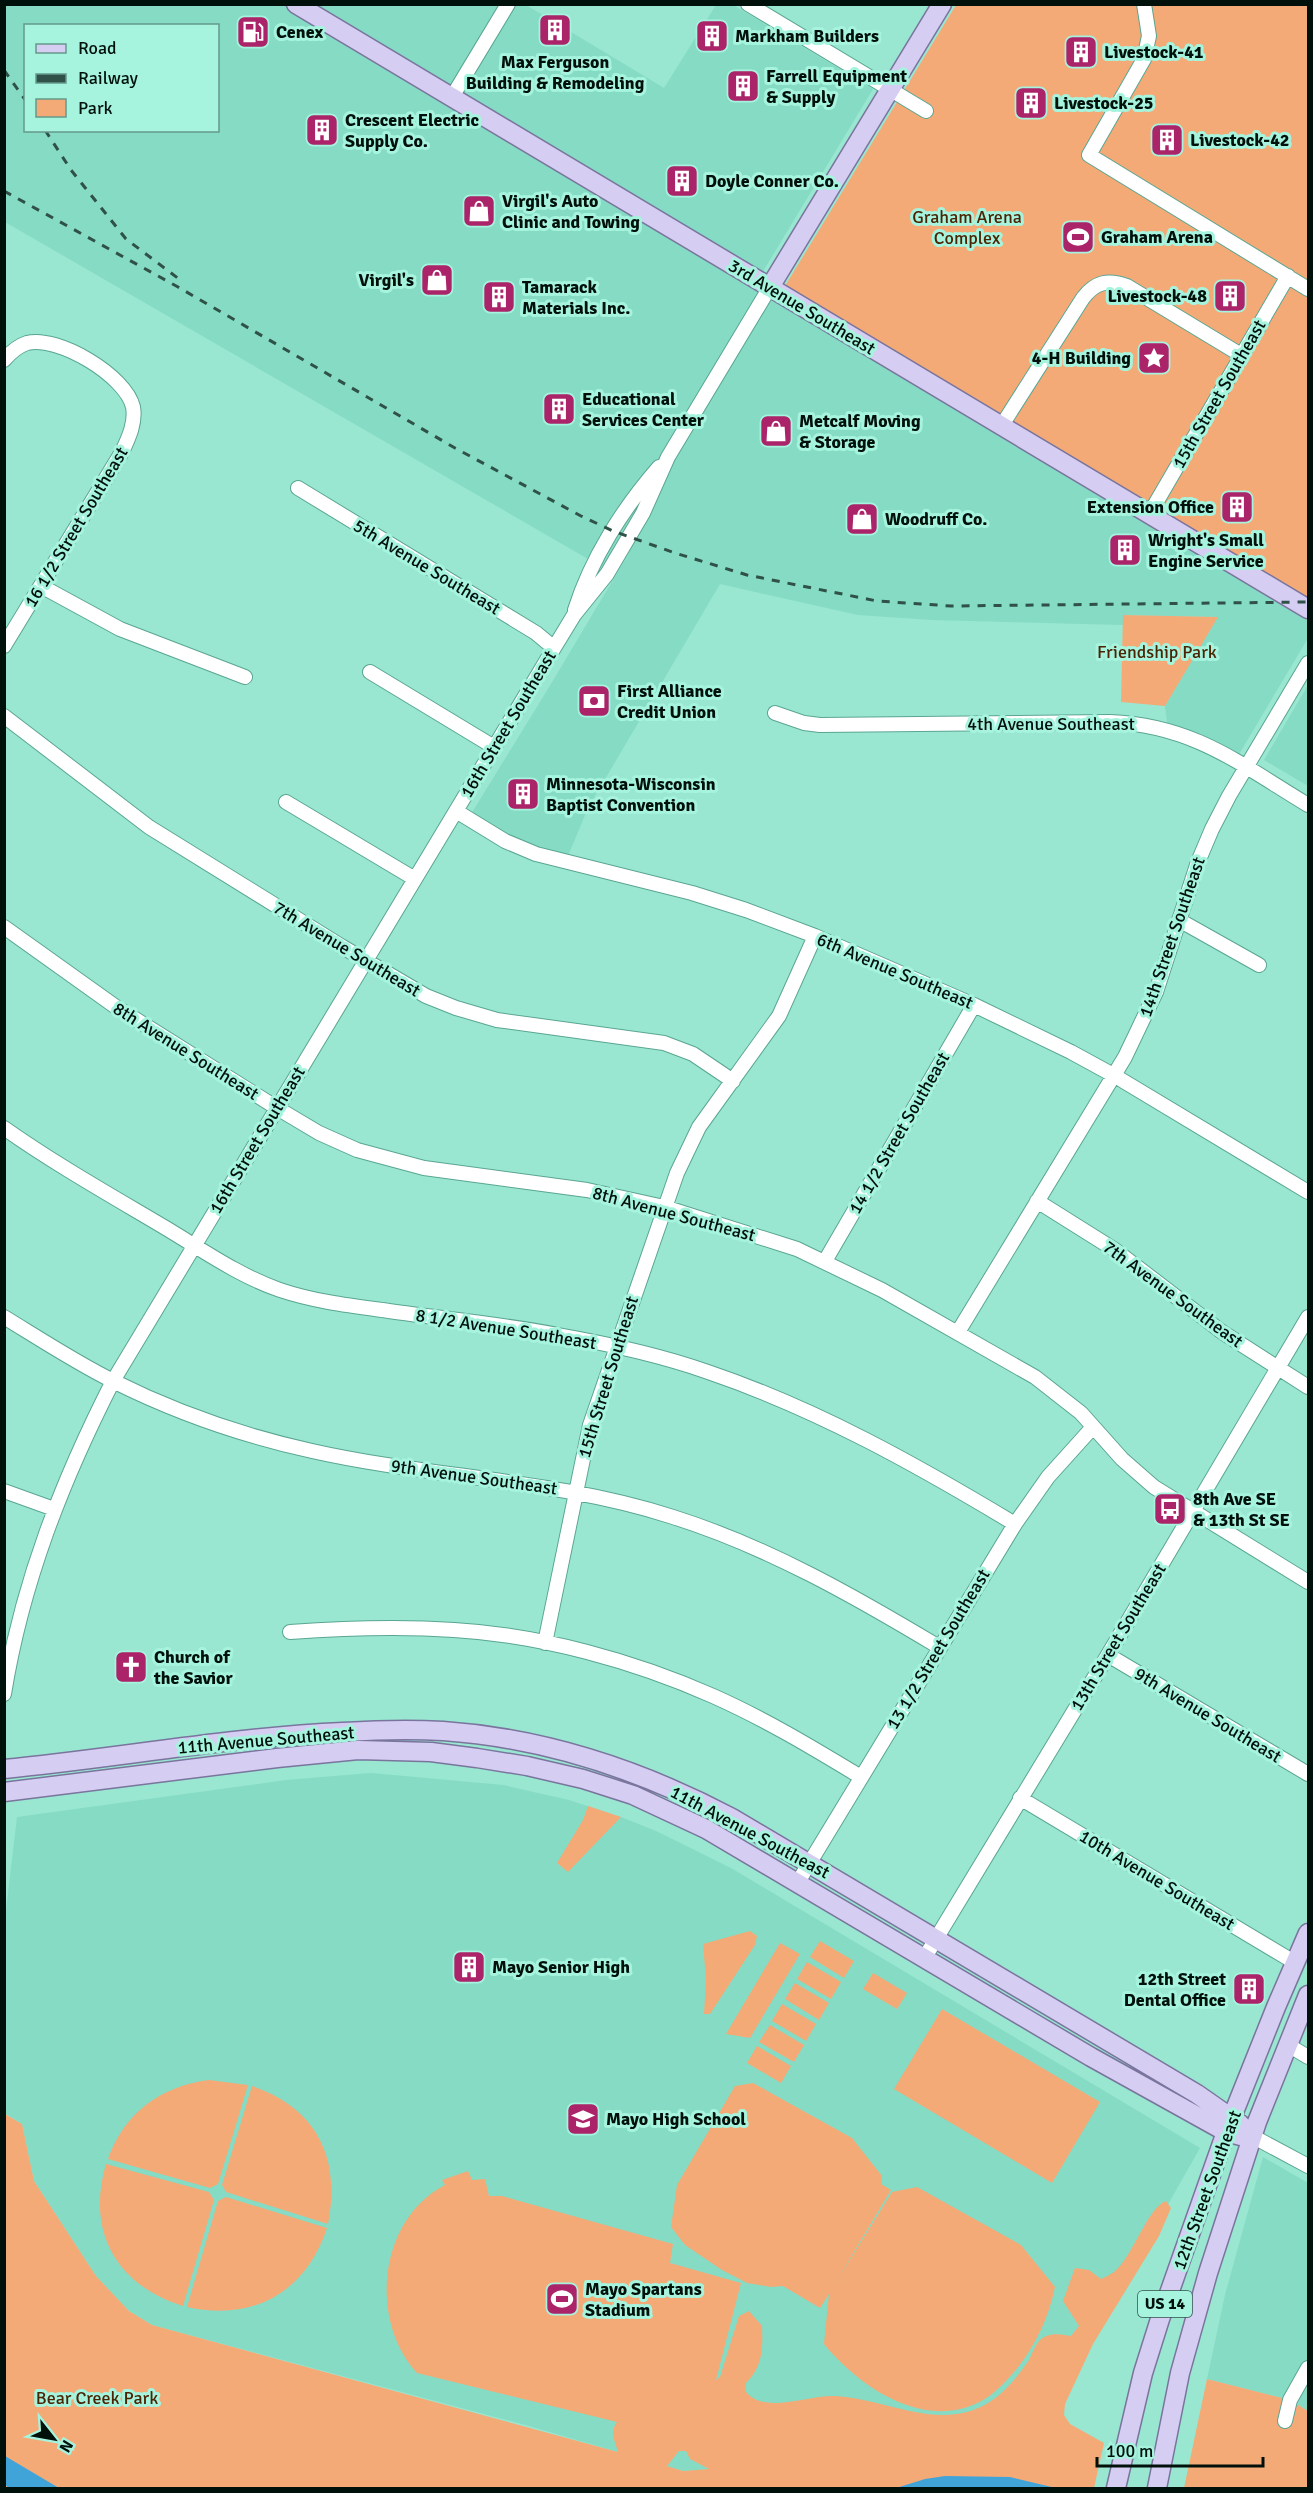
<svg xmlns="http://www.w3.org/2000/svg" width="1313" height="2493" font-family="Signika,sans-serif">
<rect width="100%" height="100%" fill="#99e6d1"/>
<path fill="#85dbc4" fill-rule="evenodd" d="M5 5H526L664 88 716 5H733L873 89 753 288 1308 621V638L1235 761 1168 730 1165 706 1217 617 1123 615V625L932 620 858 615 720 584 588 808 565 863 468 819 551 684 629 553 614 548 602 567 5 222ZM26 26H218V130H26Z
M1308 685V786L1264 760Z
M371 1773 503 1785 569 1800 621 1817 656 1831 731 1868 1200 2148 1029 2449 683 2471 529 2426 152 2325 129 2311 96 2276 34 2181 22 2124 6 2114 4 1928 17 1817 286 1780Z
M1263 2157 1308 2183V2411L1290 2400 1207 2379 1225 2295Z"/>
<path fill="#f4aa77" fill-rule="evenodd" d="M956 5H1308V597H1300L785 286Z
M1123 615 1218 617 1165 706 1121 702Z
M588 1806 621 1817 568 1872 557 1863 583 1820Z
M750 1931 757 1936 755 1945 710 2014H704L706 1979 703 1944Z
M820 1941 854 1961 844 1978 810 1957Z
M780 1943 800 1954 750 2038 726 2034Z
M807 1962 841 1982 831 1999 797 1979Z
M873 1973 907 1993 897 2009 863 1989Z
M795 1983 829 2003 819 2020 785 1999Z
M782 2004 816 2024 806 2041 772 2021Z
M942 2009 1100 2102 1052 2183 894 2089Z
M770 2025 804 2045 794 2062 759 2042Z
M757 2046 791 2066 781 2083 747 2063Z
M209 2080 248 2085 218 2184 210 2188 108 2159C124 2113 161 2086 209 2080Z
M753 2083 852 2138 882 2176 881 2184 891 2190 836 2282 892 2192 917 2187 1021 2245 1055 2287C1049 2316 1037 2342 1019 2366 1009 2378 997 2392 983 2400 926 2433 859 2387 824 2344L829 2294 820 2308 783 2286 771 2287 747 2283 722 2270 685 2245 671 2227 677 2185 735 2086Z
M252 2086C317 2108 341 2158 328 2224L226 2192 222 2185Z
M5 2114 22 2124 34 2181 96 2276 129 2311 152 2325 618 2452C615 2440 609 2433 617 2422L417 2373C368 2319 379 2219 445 2185L442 2180 468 2171 472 2180 485 2179 489 2196H502L673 2244 670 2263 741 2283 716 2380 720 2377 739 2316 749 2311 762 2326C763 2348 763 2366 746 2383V2392C764 2414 806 2396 832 2396 884 2397 938 2433 988 2403 1005 2393 1018 2376 1029 2360 1032 2354 1035 2345 1040 2340 1049 2332 1060 2334 1071 2336L1079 2326 1063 2301 1075 2268 1089 2270 1101 2279C1105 2277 1110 2275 1114 2272 1133 2257 1147 2208 1166 2201L1171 2208 1159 2236 1093 2344 1065 2404 1064 2415 1070 2424 1104 2443 1094 2488H5ZM679 2451H686L690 2459 709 2469 683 2471 667 2466Z
M106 2164 209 2192 214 2200 183 2306C116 2285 86 2231 106 2164Z
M226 2197 327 2228C306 2292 253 2322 187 2307L218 2201Z
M1207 2379 1290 2400 1308 2411V2488H1184Z"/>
<path fill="#40a4d8" d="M5 2456 59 2488H9L5 2485Z
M945 2476 1010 2477 1056 2488H896L925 2479Z"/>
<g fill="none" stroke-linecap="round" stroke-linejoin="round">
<defs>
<path id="minor" d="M748 4 926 111
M1144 4 1149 36 1144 59 1089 155 1308 289
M452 97 508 4
M4 360C10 353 18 346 27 343 58 335 126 376 133 407 136 423 128 439 122 452L4 646
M1002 425 1083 298C1095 282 1108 279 1127 286L1241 355
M298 488 536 633 554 648
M1150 513 1288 276
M41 586 120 629 245 677
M575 610C591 559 623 508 659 467
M370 672 494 747
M775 713 804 723 820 725 1110 722C1193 725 1240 764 1308 805
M4 716 149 827 341 946 426 996 456 1008 497 1020 664 1043 693 1054 733 1081
M286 802 415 879
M456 811 505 841 536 854 692 893 746 910 815 936 974 1005 1071 1052 1115 1076 1308 1192
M1179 920 1259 965
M4 927 116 1007 277 1108 319 1133 357 1150 424 1168 587 1190 664 1207 797 1249 882 1290 1035 1377 1081 1413 1122 1459 1154 1487 1308 1582
M4 1128C55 1164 110 1195 164 1227 201 1249 239 1276 280 1290 316 1302 352 1306 389 1311 445 1319 502 1324 558 1335 609 1344 660 1355 708 1372 817 1409 917 1465 1015 1524
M1037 1201 1115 1250 1222 1332 1308 1387
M825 1261 974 1005
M4 1317C40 1339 75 1362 113 1381 175 1412 244 1436 312 1451 432 1478 555 1479 673 1517 768 1547 854 1596 939 1647
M958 1332 1125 1057 1156 992 1198 862 1212 829 1229 796 1308 663
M4 1491 54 1509
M290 1632C344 1628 399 1626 454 1630 540 1635 634 1661 713 1696 765 1719 813 1748 861 1777
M545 1643 590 1425 677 1173 699 1127 779 1016 815 936
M1108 1655 1308 1774
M4 1694C22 1583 62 1481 113 1381L554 648 574 615 607 574 643 513 668 457 770 287
M1020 1798 1294 1962
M798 1882 1015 1524 1048 1477 1093 1427
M925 1957 1108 1655 1308 1317
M1288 2045 1308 2057
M1252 2136 1308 2166
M1285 2421 1290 2400 1308 2368"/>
<path id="major" d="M296 4 1308 609
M770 287 942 4
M4 1769C117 1758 230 1737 343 1732 376 1730 410 1729 443 1731 545 1738 643 1771 732 1818L1197 2094 1240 2124 1252 2136
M4 1792 277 1758 358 1750 431 1752 477 1758 527 1766 583 1779 633 1795 706 1829 1091 2057 1226 2132 1241 2136H1252
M1116 2488 1143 2373 1160 2319 1226 2132 1276 2007 1308 1933
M1157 2488 1180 2373 1208 2273 1257 2122 1308 1995"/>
</defs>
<use href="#minor" stroke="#5aa692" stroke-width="16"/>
<use href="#major" stroke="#79759d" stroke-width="21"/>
<use href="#minor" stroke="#fff" stroke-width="14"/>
<use href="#major" stroke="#d6cdf3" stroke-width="18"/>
<path stroke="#2f5147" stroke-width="3" stroke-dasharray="8 8" stroke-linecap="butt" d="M4 70 26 101
M45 130 71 170 126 239 183 282
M4 191 178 287 455 448 581 516 613 531 675 553 747 575 877 601 951 606 1308 602"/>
</g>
<defs>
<symbol id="building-square" viewBox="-11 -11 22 22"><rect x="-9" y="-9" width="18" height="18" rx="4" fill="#ab2369" stroke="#a6f4de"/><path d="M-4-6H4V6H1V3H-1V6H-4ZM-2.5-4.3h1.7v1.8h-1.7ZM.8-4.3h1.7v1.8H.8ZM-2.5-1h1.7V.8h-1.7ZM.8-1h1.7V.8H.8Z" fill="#fff"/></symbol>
<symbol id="fuel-square" viewBox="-11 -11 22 22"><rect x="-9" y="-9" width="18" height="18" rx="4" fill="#ab2369" stroke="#a6f4de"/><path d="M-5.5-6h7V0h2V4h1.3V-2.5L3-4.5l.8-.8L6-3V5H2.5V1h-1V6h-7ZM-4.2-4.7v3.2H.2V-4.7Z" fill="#fff"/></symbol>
<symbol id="shop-square" viewBox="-11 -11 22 22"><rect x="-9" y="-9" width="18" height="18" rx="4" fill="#ab2369" stroke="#a6f4de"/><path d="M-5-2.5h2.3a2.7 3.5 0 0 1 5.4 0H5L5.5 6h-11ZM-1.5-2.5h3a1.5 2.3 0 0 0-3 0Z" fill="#fff"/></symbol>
<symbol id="stadium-square" viewBox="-11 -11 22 22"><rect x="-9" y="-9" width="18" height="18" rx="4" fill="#ab2369" stroke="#a6f4de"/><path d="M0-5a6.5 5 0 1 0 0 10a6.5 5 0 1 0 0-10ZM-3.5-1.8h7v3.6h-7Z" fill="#fff"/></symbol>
<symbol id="sight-square" viewBox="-11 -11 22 22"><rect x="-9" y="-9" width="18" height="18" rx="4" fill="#ab2369" stroke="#a6f4de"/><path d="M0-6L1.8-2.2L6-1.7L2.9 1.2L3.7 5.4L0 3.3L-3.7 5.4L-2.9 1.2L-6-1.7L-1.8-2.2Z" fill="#fff"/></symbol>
<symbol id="bank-square" viewBox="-11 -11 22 22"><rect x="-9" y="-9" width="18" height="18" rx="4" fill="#ab2369" stroke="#a6f4de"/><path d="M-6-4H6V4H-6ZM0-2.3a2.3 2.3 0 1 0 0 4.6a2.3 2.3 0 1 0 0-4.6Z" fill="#fff"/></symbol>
<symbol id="bus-square" viewBox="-11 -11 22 22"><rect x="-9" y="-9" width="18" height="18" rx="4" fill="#ab2369" stroke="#a6f4de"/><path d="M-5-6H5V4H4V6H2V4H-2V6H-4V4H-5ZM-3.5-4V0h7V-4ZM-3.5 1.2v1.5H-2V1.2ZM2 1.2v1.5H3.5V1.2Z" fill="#fff"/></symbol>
<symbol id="church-square" viewBox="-11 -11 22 22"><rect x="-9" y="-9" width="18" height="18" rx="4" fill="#ab2369" stroke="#a6f4de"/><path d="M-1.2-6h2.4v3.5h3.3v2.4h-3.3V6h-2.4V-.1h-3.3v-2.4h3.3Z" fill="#fff"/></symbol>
<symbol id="school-square" viewBox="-11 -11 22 22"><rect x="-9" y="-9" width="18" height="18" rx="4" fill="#ab2369" stroke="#a6f4de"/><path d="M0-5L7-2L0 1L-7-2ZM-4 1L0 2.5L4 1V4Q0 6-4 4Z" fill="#fff"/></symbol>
</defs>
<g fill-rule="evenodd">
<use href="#building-square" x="536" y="11" width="38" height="38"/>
<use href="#fuel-square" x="234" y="13" width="38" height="38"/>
<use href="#building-square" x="693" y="17" width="38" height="38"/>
<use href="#building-square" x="1062" y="33" width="38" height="38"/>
<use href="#building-square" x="724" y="67" width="38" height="38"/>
<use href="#building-square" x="1012" y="84" width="38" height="38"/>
<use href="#building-square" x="303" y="111" width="38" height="38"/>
<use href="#building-square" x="1148" y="121" width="38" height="38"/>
<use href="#building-square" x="663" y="162" width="38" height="38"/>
<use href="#shop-square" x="460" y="192" width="38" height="38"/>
<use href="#stadium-square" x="1059" y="218" width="38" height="38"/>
<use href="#shop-square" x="418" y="261" width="38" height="38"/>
<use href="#building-square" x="1211" y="277" width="38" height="38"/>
<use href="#building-square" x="480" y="278" width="38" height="38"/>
<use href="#sight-square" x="1135" y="339" width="38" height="38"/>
<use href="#building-square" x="540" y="390" width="38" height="38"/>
<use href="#shop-square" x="757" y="412" width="38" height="38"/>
<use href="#building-square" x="1218" y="488" width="38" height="38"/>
<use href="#shop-square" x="843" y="500" width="38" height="38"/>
<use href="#building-square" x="1106" y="531" width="38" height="38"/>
<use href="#bank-square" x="575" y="682" width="38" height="38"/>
<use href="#building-square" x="504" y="775" width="38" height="38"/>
<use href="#bus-square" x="1151" y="1490" width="38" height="38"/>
<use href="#church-square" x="112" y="1648" width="38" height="38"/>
<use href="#building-square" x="450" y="1948" width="38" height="38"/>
<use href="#building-square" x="1230" y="1970" width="38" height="38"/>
<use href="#school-square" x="564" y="2100" width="38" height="38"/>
<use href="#stadium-square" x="543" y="2280" width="38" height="38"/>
</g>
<g text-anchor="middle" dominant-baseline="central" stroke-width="6" stroke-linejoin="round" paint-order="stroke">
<rect fill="#a6f4de" stroke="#32544a" stroke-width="1.5" x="1138" y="2291" width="54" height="26" rx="4.5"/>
<g font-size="16" font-weight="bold" fill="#00100b">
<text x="1165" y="2304">US 14</text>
</g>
<g font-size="18" font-weight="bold" fill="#00100b" stroke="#a6f4de" text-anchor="start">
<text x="276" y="32">Cenex</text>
<text x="735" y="36">Markham Builders</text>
<text x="1104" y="52">Livestock-41</text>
<text x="555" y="62" text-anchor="middle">Max Ferguson<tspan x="555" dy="21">Building &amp; Remodeling</tspan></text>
<text x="766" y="76">Farrell Equipment<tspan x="766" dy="21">&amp; Supply</tspan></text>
<text x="1054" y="103">Livestock-25</text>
<text x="345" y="120">Crescent Electric<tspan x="345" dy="21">Supply Co.</tspan></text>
<text x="1190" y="140">Livestock-42</text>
<text x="705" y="181">Doyle Conner Co.</text>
<text x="502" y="201">Virgil's Auto<tspan x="502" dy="21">Clinic and Towing</tspan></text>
<text x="1101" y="237">Graham Arena</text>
<text x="414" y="280" text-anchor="end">Virgil's</text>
<text x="522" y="287">Tamarack<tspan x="522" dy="21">Materials Inc.</tspan></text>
<text x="1207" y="296" text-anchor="end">Livestock-48</text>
<text x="1131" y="358" text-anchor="end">4-H Building</text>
<text x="582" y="399">Educational<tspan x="582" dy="21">Services Center</tspan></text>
<text x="799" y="421">Metcalf Moving<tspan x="799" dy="21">&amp; Storage</tspan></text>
<text x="1214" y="507" text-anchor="end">Extension Office</text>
<text x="885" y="519">Woodruff Co.</text>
<text x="1148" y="540">Wright's Small<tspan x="1148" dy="21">Engine Service</tspan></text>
<text x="617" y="691">First Alliance<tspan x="617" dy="21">Credit Union</tspan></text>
<text x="546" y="784">Minnesota-Wisconsin<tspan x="546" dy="21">Baptist Convention</tspan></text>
<text x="1193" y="1499">8th Ave SE<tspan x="1193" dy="21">&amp; 13th St SE</tspan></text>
<text x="154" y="1657">Church of<tspan x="154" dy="21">the Savior</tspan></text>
<text x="492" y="1967">Mayo Senior High</text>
<text x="1226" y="1979" text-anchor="end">12th Street<tspan x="1226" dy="21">Dental Office</tspan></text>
<text x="606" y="2119">Mayo High School</text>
<text x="585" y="2289">Mayo Spartans<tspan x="585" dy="21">Stadium</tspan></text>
</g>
<g font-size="18" fill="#4b2405" stroke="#a6f4de">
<text x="967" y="217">Graham Arena<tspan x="967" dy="21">Complex</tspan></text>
<text x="1157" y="652">Friendship Park</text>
<text x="97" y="2398">Bear Creek Park</text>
</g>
<g font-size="18" fill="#00100b" stroke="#a6f4de">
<text transform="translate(802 307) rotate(31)">3rd Avenue Southeast</text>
<text transform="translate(1219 394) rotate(-60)">15th Street Southeast</text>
<text transform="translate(76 527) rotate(-59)">16 1/2 Street Southeast</text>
<text transform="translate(427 567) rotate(31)">5th Avenue Southeast</text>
<text transform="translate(508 724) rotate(-59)">16th Street Southeast</text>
<text x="1051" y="724">4th Avenue Southeast</text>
<text transform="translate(1172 937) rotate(-71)">14th Street Southeast</text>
<text transform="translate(347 949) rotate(31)">7th Avenue Southeast</text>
<text transform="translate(895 971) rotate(23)">6th Avenue Southeast</text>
<text transform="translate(186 1051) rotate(32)">8th Avenue Southeast</text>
<text transform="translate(899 1133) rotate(-60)">14 1/2 Street Southeast</text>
<text transform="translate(257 1140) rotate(-59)">16th Street Southeast</text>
<text transform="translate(674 1214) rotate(15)">8th Avenue Southeast</text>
<text transform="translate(1173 1294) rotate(36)">7th Avenue Southeast</text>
<text transform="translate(506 1329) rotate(9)">8 1/2 Avenue Southeast</text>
<text transform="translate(608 1377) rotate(-73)">15th Street Southeast</text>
<text transform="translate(474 1477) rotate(8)">9th Avenue Southeast</text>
<text transform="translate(1118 1637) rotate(-59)">13th Street Southeast</text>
<text transform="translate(938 1649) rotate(-59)">13 1/2 Street Southeast</text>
<text transform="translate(1208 1715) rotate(31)">9th Avenue Southeast</text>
<text transform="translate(266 1740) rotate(-5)">11th Avenue Southeast</text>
<text transform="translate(750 1832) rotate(28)">11th Avenue Southeast</text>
<text transform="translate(1157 1880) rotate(31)">10th Avenue Southeast</text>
<text transform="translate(1207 2190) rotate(-70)">12th Street Southeast</text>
</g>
</g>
<rect width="1313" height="2493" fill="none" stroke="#00100b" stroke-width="12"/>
<rect x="24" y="24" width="195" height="108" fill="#a6f4de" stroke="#64998a" stroke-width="1.5"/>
<rect x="36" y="44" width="30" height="9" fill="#d6cdf3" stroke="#64998a" stroke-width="1.5"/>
<text x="78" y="54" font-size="18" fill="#00100b">Road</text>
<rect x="36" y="74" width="30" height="9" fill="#2f5147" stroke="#64998a" stroke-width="1.5"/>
<text x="78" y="84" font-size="18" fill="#00100b">Railway</text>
<rect x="36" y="99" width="30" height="18" fill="#f4aa77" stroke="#64998a" stroke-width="1.5"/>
<text x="78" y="114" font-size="18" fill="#00100b">Park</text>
<g transform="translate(54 2439) rotate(121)" stroke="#a6f4de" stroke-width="4.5" paint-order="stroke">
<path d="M0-4.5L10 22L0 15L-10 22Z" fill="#00100b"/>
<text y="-9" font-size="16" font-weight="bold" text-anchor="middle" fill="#00100b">N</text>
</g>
<path d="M1097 2457v9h166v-9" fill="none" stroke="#00100b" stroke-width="3"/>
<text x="1106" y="2457" font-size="18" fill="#00100b" stroke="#a6f4de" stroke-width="4.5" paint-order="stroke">100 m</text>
</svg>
